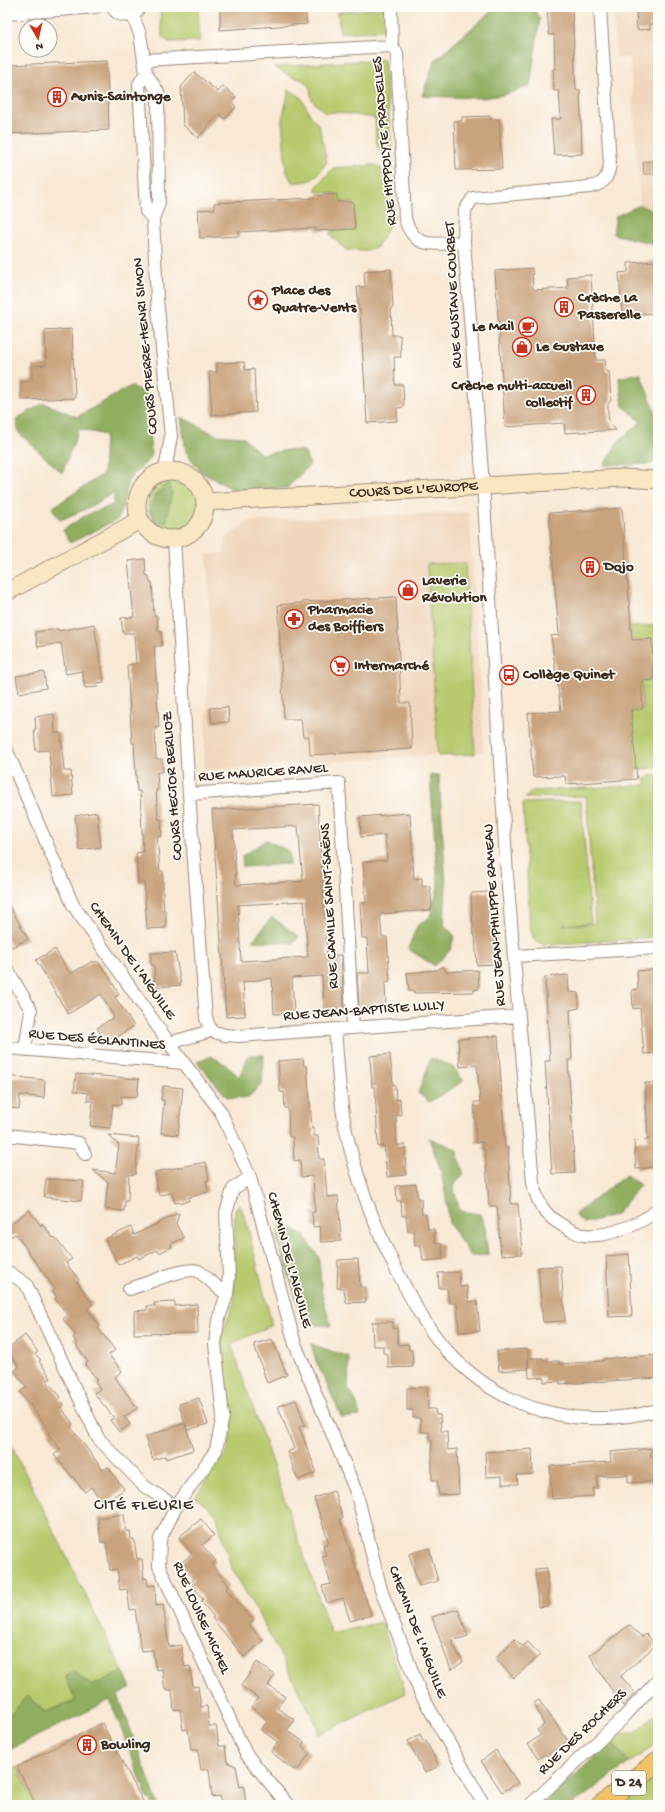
<svg xmlns="http://www.w3.org/2000/svg" width="665" height="1812" font-family="'Gochi Hand',sans-serif">
<rect width="100%" height="100%" fill="#fdfcf7"/>
<filter id="ink" filterUnits="userSpaceOnUse"><feTurbulence type="fractalNoise" baseFrequency=".025" numOctaves="2"/><feDisplacementMap in="SourceGraphic" scale="8" xChannelSelector="R" yChannelSelector="G"/><feConvolveMatrix kernelMatrix="1 2 1 2 8 2 1 2 1" color-interpolation-filters="sRGB"/></filter>
<filter id="wash" filterUnits="userSpaceOnUse"><feTurbulence type="fractalNoise" baseFrequency=".012" numOctaves="4" result="noise"/><feDisplacementMap in="SourceGraphic" scale="16" xChannelSelector="R" yChannelSelector="G"/><feGaussianBlur stdDeviation="0.9" result="paint"/><feColorMatrix in="noise" values="0 0 0 0 0 0 0 0 0 0 0 0 0 0 0 0 0 1.4 0 .05"/><feComposite in="paint" operator="in"/></filter>
<g filter="url(#wash)">
<rect width="100%" height="100%" fill="#f8e8d4"/>
<path fill="#f0d6bc" d="M612 7H658V229L642 231 630 58H617Z
M469 512 484 752 204 770 210 622 207 555 224 553 225 540 248 521Z"/>
<path fill="#b7ca6e" stroke="#797a46" d="M160 7H198L200 41 169 42 162 37Z
M386 8 387 27 382 30 340 33 338 12Z
M384 59 392 160C372 149 377 138 375 118L336 112 325 113 312 100 310 88 303 80 290 76 274 67Z
M289 90 301 97 310 115 319 126 327 162C315 178 313 183 292 182L286 170 282 120Z
M376 165 391 177 395 216 376 248 367 251 346 250 330 235 331 230 355 229 353 202H337V194L318 192 315 189 333 168Z
M148 505a26 26 0 1 1 52 0a26 26 0 1 1-52 0Z
M465 563 475 754 438 756 427 564Z
M658 625V767L636 770 631 710 643 709 641 681 654 680 578 643 577 632Z
M658 775V937L543 945 534 940 530 927 523 803 581 801 591 923 562 925 595 924 586 796 525 798 532 791 646 785V779L650 776Z
M239 1203 246 1220 272 1325 231 1344 331 1634 381 1622 406 1693 318 1735V1727L258 1613 231 1567 216 1514 195 1497 228 1450 232 1431 221 1337 234 1303 235 1211Z
M7 1436 123 1671 92 1686 65 1675 76 1701 45 1712 27 1697 7 1719Z
M658 1712V1743L629 1763 612 1741 623 1733H635Z
M17 1767 36 1805H7V1772Z
M658 1774V1805H619Z"/>
<path fill="#91ae61" stroke="#666c40" d="M502 7H532L540 18 530 86 503 95 482 98 422 96 435 60 493 10Z
M640 205 658 214V242L650 243 613 234 616 216Z
M640 373 658 419V446L654 449 658 453V461L649 464 604 465 618 442 641 422 623 406 619 378Z
M131 386 147 394 151 457 128 481 123 505 118 519 70 543 63 530 86 515 113 505 115 492 86 509 60 520 52 508 103 474 105 435 79 429 62 473 19 433 16 419 44 403 77 417Z
M181 417 216 435 243 437 261 454 288 450 304 451 310 465 287 488 236 491 201 472 186 452Z
M169 482 172 492 166 522 157 523 150 510 155 495Z
M430 775H439L446 885 444 925 454 935 451 949 435 966 408 949 417 926 430 917 438 887Z
M266 840 289 851 290 864 243 867 242 856Z
M272 917 299 937 293 943 252 941Z
M249 1055H264L262 1084 247 1098 227 1097 197 1062 211 1056 228 1066 239 1077Z
M431 1058 453 1067 464 1081 429 1102 418 1093Z
M429 1138 456 1149 464 1175 453 1186 460 1211 480 1214 485 1228 488 1255 471 1256 449 1223 446 1197 440 1168Z
M626 1175 640 1185 616 1215 584 1223 574 1215Z
M281 1223 303 1234 319 1258 322 1295 331 1326 305 1324 277 1241Z
M311 1344 349 1357 348 1388 356 1401 360 1416 342 1418 316 1361Z
M73 1671 92 1686 123 1671 131 1688 118 1695 158 1804H153L148 1799 110 1700 7 1751V1719L27 1696 45 1712 76 1701 65 1675Z
M612 1741 629 1763 572 1805H542Z"/>
<g id="blocks">
<path fill="#c9a37d" fill-rule="evenodd" d="M220 7H305L307 24 220 30Z
M547 7H572L576 90H580L582 154 554 155 551 119H561L559 91H554L553 69H555L554 34 549 35Z
M636 7H658V24H650V29L637 30Z
M107 61 109 130 7 134V65Z
M194 72 218 92 223 86 236 97 232 102 236 107 225 119 219 114 198 138 183 125 181 87Z
M490 116V119H499L502 169 456 170 454 121H462V117Z
M658 160V174H644L643 162Z
M337 194V202H353L355 229 316 231V228L239 232V236L200 238 198 210 215 209 214 203 314 198V196Z
M655 261 656 270H658V313L622 315 619 273 628 272V263Z
M532 268 533 290 568 288 567 277 591 275 596 360H605L606 371 609 372 611 400 608 404V415L609 422 616 430 565 433 564 423 505 427 495 271Z
M391 269 393 308H391L392 335H400L401 357H394L395 385H403L404 407 397 408V421L367 423 360 310 359 311 357 287H365L364 271Z
M72 329 75 398 21 400V382L32 381V366L46 365 45 331Z
M244 362 245 370 254 369 256 412 212 415 209 372H217V363Z
M622 508 632 640 652 639 654 680 641 681 643 709 631 710 637 779 566 784 565 776 533 777 528 713 561 711 551 636 559 635 549 513Z
M145 559 146 575 149 576 150 582H152L154 616H157L158 631H161L162 646H154L159 727 155 728 156 759H162L163 772H157L158 790H156L158 819H161L162 836H157L160 871H163V898L164 911H166V928L147 929 144 882 138 883 136 853 143 852 140 791H137L134 743H132L127 665 136 664 134 633H123L121 618 134 617 128 561Z
M396 597 401 703H410L412 749 310 755 309 736 303 737 301 719H284L278 605 302 603V602Z
M94 624 104 682 97 683 98 687 85 688 82 671 66 674 61 643 38 647 35 632 58 629 59 631Z
M44 672 46 688 19 693 16 676Z
M228 707 229 722 212 723 210 708Z
M54 714 55 733H61L64 771H71L73 795 53 797 49 750 36 751 34 729H36L35 717Z
M318 804 327 956 341 955 344 1009 324 1010 322 976 292 978 294 1013 274 1014 272 978 243 982 245 1016 226 1017 212 810ZM298 826 303 881 236 885 233 830ZM304 901 308 957 241 961 238 905Z
M97 812 101 847 79 850 75 816Z
M410 813 414 879 422 878V886H430L432 906 431 910 380 914 382 937H387L390 982 385 983 386 1006 359 1008 357 973H369L367 938H362L360 903H366L363 862 387 860 385 835 361 837 360 817Z
M488 892 490 899H492L494 925H496L498 959H495L496 964 477 965 475 937 472 930 473 928 471 895 472 893Z
M7 902 28 939 12 947 7 938Z
M55 949 70 974 93 961 94 963 97 961 109 976 119 995 115 997 134 1026 107 1044 97 1028 114 1017 101 994 68 1014 36 960Z
M175 952 181 985 155 987 154 965H151V953Z
M443 966 446 972 478 970 479 989 474 990V992L414 993V991H409L407 973 437 970Z
M658 969V1053L644 1054 640 1008 633 1009 632 990 638 989 637 971Z
M568 975 569 992 578 993 579 1003V1008L570 1010 572 1060H568L575 1173 552 1174 545 1061H550L545 977Z
M498 1036 505 1148H508L511 1204H518L522 1254 501 1255 497 1206H489L485 1149 483 1150V1142L476 1143 474 1102H480L477 1065 460 1067 458 1039Z
M390 1054 393 1085H395L396 1100 400 1099 401 1115H396L397 1145H405L406 1175 387 1177 384 1146 378 1147 375 1087H372L370 1056Z
M303 1059 304 1066H307L312 1129H314V1136H318L319 1159H324L327 1197 338 1196 341 1241 321 1242 320 1226 313 1227 312 1212H315L313 1176 301 1177 300 1160 294 1161 293 1137H289L288 1108H285L284 1092H280L278 1061Z
M76 1074 139 1079 137 1097 122 1096 121 1105 113 1104 110 1128 90 1126 93 1101H87L88 1093 74 1091Z
M7 1076 45 1080 44 1098 20 1095 19 1109 7 1108Z
M645 1083H658V1167L636 1169 634 1141 648 1140Z
M163 1086 183 1088 178 1135 161 1133 164 1100H161Z
M108 1135 139 1138 135 1175 129 1174 128 1201H125L124 1211 105 1209 108 1182 93 1170 115 1173 119 1145Z
M206 1162 209 1180 206 1181 208 1192 188 1198 189 1201 175 1203 172 1193 159 1195 155 1172Z
M46 1179 84 1181 81 1201 44 1197Z
M416 1184 418 1200 421 1199 422 1214H426L428 1229H434L435 1243 442 1244 443 1259 423 1261 421 1246H415L414 1231H408L406 1216H402L401 1201H397L396 1186Z
M29 1210 41 1226 42 1223 53 1238 55 1237 72 1259 66 1263 79 1280 77 1282 93 1304 87 1309 100 1326 98 1328 115 1350 109 1355 122 1371 115 1377 137 1408 124 1417 130 1424 119 1432 110 1420 114 1418 94 1393 100 1389 95 1382 98 1380 85 1365 88 1362 76 1345 78 1344 73 1338 76 1335 63 1319 68 1315 55 1299 57 1297 53 1291 55 1289 16 1234 7 1238V1227Z
M179 1213 176 1224 184 1238 171 1244 172 1247 159 1253 157 1250 139 1259 137 1256 118 1265 105 1239 131 1227 134 1235Z
M629 1254 632 1316 609 1317 606 1256Z
M358 1259 360 1287H365L366 1302 346 1303 344 1288H337L338 1260Z
M561 1266 565 1321 543 1322 538 1267Z
M459 1272 460 1287 467 1286 469 1302 477 1301 480 1331 459 1332 457 1303H449L447 1288H439L438 1273Z
M175 1302V1306L197 1304 198 1333 134 1334V1311L147 1310V1306H155L154 1303Z
M372 1322H393V1329L397 1328 398 1345 408 1344 409 1350H412L413 1367 388 1368V1354L383 1353V1346H373Z
M25 1335 38 1352 35 1354 41 1360 39 1361 51 1378 47 1381 61 1397 59 1399 64 1404 61 1407 73 1424 70 1426 103 1470 108 1467 124 1489 104 1504 91 1487 85 1492 54 1455 61 1450 48 1433 50 1432 38 1415 20 1392 27 1387 14 1371 19 1367 7 1349Z
M272 1339 287 1375 267 1383 254 1344Z
M528 1349V1369L499 1371 497 1351Z
M658 1355V1378L560 1384V1381L544 1382V1377L529 1378 528 1358H543V1361H559V1364L603 1361V1359Z
M427 1387 428 1409H435L436 1415H440L441 1431H447L448 1450 457 1449 459 1494 439 1495 437 1480H432V1440H430L429 1432H421L420 1418H413V1410H407V1388Z
M199 1398 208 1424 187 1430 179 1404Z
M296 1400 305 1425 299 1427 315 1468V1473L298 1480 287 1452 294 1449 278 1406Z
M185 1423 193 1450 166 1459 165 1456 153 1460 145 1437Z
M651 1448V1457L658 1456V1481L628 1483V1475L597 1476V1488H593V1496L552 1499 550 1466 611 1462 610 1452Z
M532 1449 533 1474 517 1475 518 1484H502V1476L486 1477 485 1452Z
M334 1491 343 1518 340 1519 371 1615 350 1621 343 1598 327 1603 322 1586 331 1584 322 1556 326 1555 323 1545 329 1543 314 1498Z
M124 1514 126 1531H130L131 1539H134L137 1559H142L144 1579 147 1578 148 1586 155 1585 156 1606 163 1605 169 1647 181 1645 185 1667 190 1666 193 1687 198 1686 201 1707 207 1706 209 1726H216L219 1746H225L227 1762 236 1766 240 1787 244 1786 246 1805H222L220 1796 212 1797 209 1769 201 1770 198 1750H191L188 1729 183 1730 180 1709 174 1710 172 1690H165L162 1669 156 1670 153 1650 141 1651 135 1609 130 1610 127 1589 120 1590 117 1569 110 1570 106 1542H101L98 1518Z
M201 1519 214 1535 202 1545 216 1561 212 1565 229 1586 226 1589 253 1621 249 1625 263 1641 244 1657 212 1618 214 1617 201 1601 203 1599 190 1582 194 1579 181 1563 192 1554 179 1537Z
M429 1548 438 1581 419 1586 409 1554Z
M547 1568 548 1606 538 1607 535 1569Z
M458 1609 468 1636 451 1641 463 1662 451 1670 432 1617Z
M629 1625 642 1637 646 1634 656 1645 621 1676 635 1693 623 1706 603 1677 590 1655Z
M515 1639 522 1646 528 1642 540 1655 514 1678 495 1658Z
M257 1662 275 1675 268 1685 285 1697 277 1708 295 1720 287 1730 304 1742 302 1746 310 1753 298 1770 296 1768 294 1770 271 1752 278 1742 261 1730 268 1720 251 1707 258 1698 241 1686Z
M539 1700 568 1741 546 1756 545 1754 538 1759 528 1744 541 1735 537 1730 544 1725 534 1703Z
M102 1723 145 1805H36L17 1767Z
M420 1734 423 1741 425 1739 439 1766 425 1773 408 1741Z
M496 1750 518 1783 502 1792 481 1761Z"/>
</g>
</g>
<g filter="url(#ink)">
<use href="#blocks" fill-opacity="0" stroke="#9a8979" stroke-width="1"/>
<g fill="none" stroke-linecap="round" stroke-linejoin="round">
<defs>
<path id="street" d="M112 7C119 18 133 19 140 7
M391 7 392 46
M600 7 610 164C608 178 604 184 590 187L473 198 465 210 464 242 483 485 507 875 533 1183C538 1207 547 1218 569 1229 574 1231 579 1235 583 1235 606 1238 642 1224 658 1209
M7 14 96 7
M132 14 140 34 146 73 158 92 159 202 153 219 157 299 171 436 165 471
M144 60 392 46 397 53 405 219C415 252 437 243 464 242
M146 73 139 84 146 211 153 219
M174 539 189 794 201 954 206 1018 211 1031
M7 751 73 905 169 1043 221 1112 250 1177 295 1344 357 1494 381 1590 420 1692 484 1805
M189 794 339 783 353 1028
M515 956 658 948
M7 969 31 1010 25 1050
M335 1029C338 1063 339 1098 346 1131 356 1177 373 1222 394 1265 409 1295 425 1327 448 1352 504 1412 580 1431 658 1410
M211 1031 225 1035 239 1036 519 1016
M169 1043 211 1031
M7 1048 184 1063
M7 1135 79 1143 85 1154
M7 1271 26 1284 98 1438 144 1486 176 1507 160 1539 159 1566 246 1754 288 1805
M129 1289C144 1285 186 1266 198 1271 208 1277 216 1288 227 1294
M176 1507 216 1450 223 1416 215 1344 218 1321 227 1294 229 1276 226 1213 233 1189 250 1177
M530 1805 622 1719 658 1680"/>
<g id="secondary">
<circle cx="171" cy="505" r="34"/>
<path id="s1" d="M205 502 622 478 658 480"/>
<path d="M7 592 140 520"/>
</g>
<path id="primary" d="M601 1805 658 1761"/>
</defs>
<use href="#street" stroke="#9a8979" stroke-width="14"/>
<use href="#secondary" stroke="#9a8979" stroke-width="19"/>
<use href="#primary" stroke="#9a8979" stroke-width="21"/>
<use href="#street" stroke="#fff" stroke-width="12"/>
<use href="#secondary" stroke="#f9e7c3" stroke-width="17"/>
<use href="#primary" stroke="#f1c369" stroke-width="19"/>
</g>
</g>
<defs>
<symbol id="building-ring" viewBox="-11 -11 22 22"><circle r="9.5" fill="#fdfcf7" stroke="#c8321e" stroke-width="1.5"/><path d="M-4-6H4V6H1V3H-1V6H-4ZM-2.5-4.3h1.7v1.8h-1.7ZM.8-4.3h1.7v1.8H.8ZM-2.5-1h1.7V.8h-1.7ZM.8-1h1.7V.8H.8Z" fill="#c8321e"/></symbol>
<symbol id="sight-ring" viewBox="-11 -11 22 22"><circle r="9.5" fill="#fdfcf7" stroke="#c8321e" stroke-width="1.5"/><path d="M0-6L1.8-2.2L6-1.7L2.9 1.2L3.7 5.4L0 3.3L-3.7 5.4L-2.9 1.2L-6-1.7L-1.8-2.2Z" fill="#c8321e"/></symbol>
<symbol id="cafe-ring" viewBox="-11 -11 22 22"><circle r="9.5" fill="#fdfcf7" stroke="#c8321e" stroke-width="1.5"/><path d="M-5.5-4.5H6V0H3Q3 3.5 0 3.5H-2.5Q-5.5 3.5-5.5 0ZM3-3.2v2h1.7v-2ZM-6 4.5H4V6H-6Z" fill="#c8321e"/></symbol>
<symbol id="shop-ring" viewBox="-11 -11 22 22"><circle r="9.5" fill="#fdfcf7" stroke="#c8321e" stroke-width="1.5"/><path d="M-5-2.5h2.3a2.7 3.5 0 0 1 5.4 0H5L5.5 6h-11ZM-1.5-2.5h3a1.5 2.3 0 0 0-3 0Z" fill="#c8321e"/></symbol>
<symbol id="pharmacy-ring" viewBox="-11 -11 22 22"><circle r="9.5" fill="#fdfcf7" stroke="#c8321e" stroke-width="1.5"/><path d="M-2-6h4v4h4v4h-4v4h-4v-4h-4v-4h4Z" fill="#c8321e"/></symbol>
<symbol id="supermarket-ring" viewBox="-11 -11 22 22"><circle r="9.5" fill="#fdfcf7" stroke="#c8321e" stroke-width="1.5"/><path d="M-6-5.5h2.5l.6 2H6L4.5 2H-2.5L-4.4-4H-6ZM-1.5 3.2a1.3 1.3 0 1 0 .1 0ZM3 3.2a1.3 1.3 0 1 0 .1 0Z" fill="#c8321e"/></symbol>
<symbol id="bus-ring" viewBox="-11 -11 22 22"><circle r="9.5" fill="#fdfcf7" stroke="#c8321e" stroke-width="1.5"/><path d="M-5-6H5V4H4V6H2V4H-2V6H-4V4H-5ZM-3.5-4V0h7V-4ZM-3.5 1.2v1.5H-2V1.2ZM2 1.2v1.5H3.5V1.2Z" fill="#c8321e"/></symbol>
</defs>
<g fill-rule="evenodd">
<use href="#building-ring" x="46" y="86" width="22" height="22"/>
<use href="#sight-ring" x="247" y="289" width="22" height="22"/>
<use href="#building-ring" x="553" y="296" width="22" height="22"/>
<use href="#cafe-ring" x="517" y="316" width="22" height="22"/>
<use href="#shop-ring" x="511" y="336" width="22" height="22"/>
<use href="#building-ring" x="575" y="384" width="22" height="22"/>
<use href="#building-ring" x="579" y="556" width="22" height="22"/>
<use href="#shop-ring" x="397" y="579" width="22" height="22"/>
<use href="#pharmacy-ring" x="283" y="608" width="22" height="22"/>
<use href="#supermarket-ring" x="329" y="655" width="22" height="22"/>
<use href="#bus-ring" x="498" y="664" width="22" height="22"/>
<use href="#building-ring" x="76" y="1734" width="22" height="22"/>
</g>
<g text-anchor="middle" dominant-baseline="central" stroke-width="3.5" stroke-linejoin="round" paint-order="stroke">
<rect fill="#fdfcf7" stroke="#75695f" stroke-width="1" x="612" y="1771" width="34" height="24" rx="3"/>
<g font-size="14" font-weight="bold" fill="#3b2a1e">
<text x="629" y="1783">D 24</text>
</g>
<g font-size="15" font-weight="bold" fill="#3b2a1e" stroke="#fdfcf7" text-anchor="start">
<text x="71" y="97">Aunis-Saintonge</text>
<text x="272" y="291">Place des<tspan x="272" dy="17">Quatre-Vents</tspan></text>
<text x="578" y="298">Crèche La<tspan x="578" dy="17">Passerelle</tspan></text>
<text x="514" y="327" text-anchor="end">Le Mail</text>
<text x="536" y="347">Le Gustave</text>
<text x="572" y="386" text-anchor="end">Crèche multi-accueil<tspan x="572" dy="17">collectif</tspan></text>
<text x="604" y="567">Dojo</text>
<text x="422" y="581">Laverie<tspan x="422" dy="17">Révolution</tspan></text>
<text x="308" y="610">Pharmacie<tspan x="308" dy="17">des Boiffiers</tspan></text>
<text x="354" y="666">Intermarché</text>
<text x="523" y="675">Collège Quinet</text>
<text x="101" y="1745">Bowling</text>
</g>
<g font-size="15" fill="#3b2a1e" stroke="#fdfcf7">
<text transform="translate(385 141) rotate(-95)">RUE HIPPOLYTE PRADELLES</text>
<text transform="translate(454 295) rotate(-93)">RUE GUSTAVE COURBET</text>
<text transform="translate(146 346) rotate(-95)">COURS PIERRE-HENRI SIMON</text>
<text stroke="none"><textPath href="#s1" startOffset="209">COURS DE L'EUROPE</textPath></text>
<text transform="translate(263 773) rotate(-4)">RUE MAURICE RAVEL</text>
<text transform="translate(173 786) rotate(-94)">COURS HECTOR BERLIOZ</text>
<text transform="translate(330 906) rotate(-93)">RUE CAMILLE SAINT-SAËNS</text>
<text transform="translate(495 915) rotate(-94)">RUE JEAN-PHILIPPE RAMEAU</text>
<text transform="translate(132 961) rotate(55)">CHEMIN DE L'AIGUILLE</text>
<text transform="translate(364 1011) rotate(-4)">RUE JEAN-BAPTISTE LULLY</text>
<text transform="translate(97 1040) rotate(5)">RUE DES ÉGLANTINES</text>
<text transform="translate(289 1260) rotate(75)">CHEMIN DE L'AIGUILLE</text>
<text transform="translate(201 1618) rotate(66)">RUE LOUISE MICHEL</text>
<text transform="translate(417 1632) rotate(69)">CHEMIN DE L'AIGUILLE</text>
<text transform="translate(583 1732) rotate(-44)">RUE DES ROCHERS</text>
</g>
<g font-size="16" letter-spacing="1" fill="#3b2a1e" stroke="#fdfcf7">
<text x="144" y="1506">CITÉ FLEURIE</text>
</g>
</g>
<rect width="665" height="1812" fill="none" stroke="#fdfcf7" stroke-width="24"/>
<g transform="translate(38 38) rotate(171)"><circle r="19" fill="#fdfcf7" stroke="#afa8a0"/>
<path d="M0-3L7 15L0 10L-7 15Z" fill="#c8321e"/>
<text y="-6" font-size="11" font-weight="bold" text-anchor="middle" fill="#3b2a1e">N</text>
</g>
</svg>
